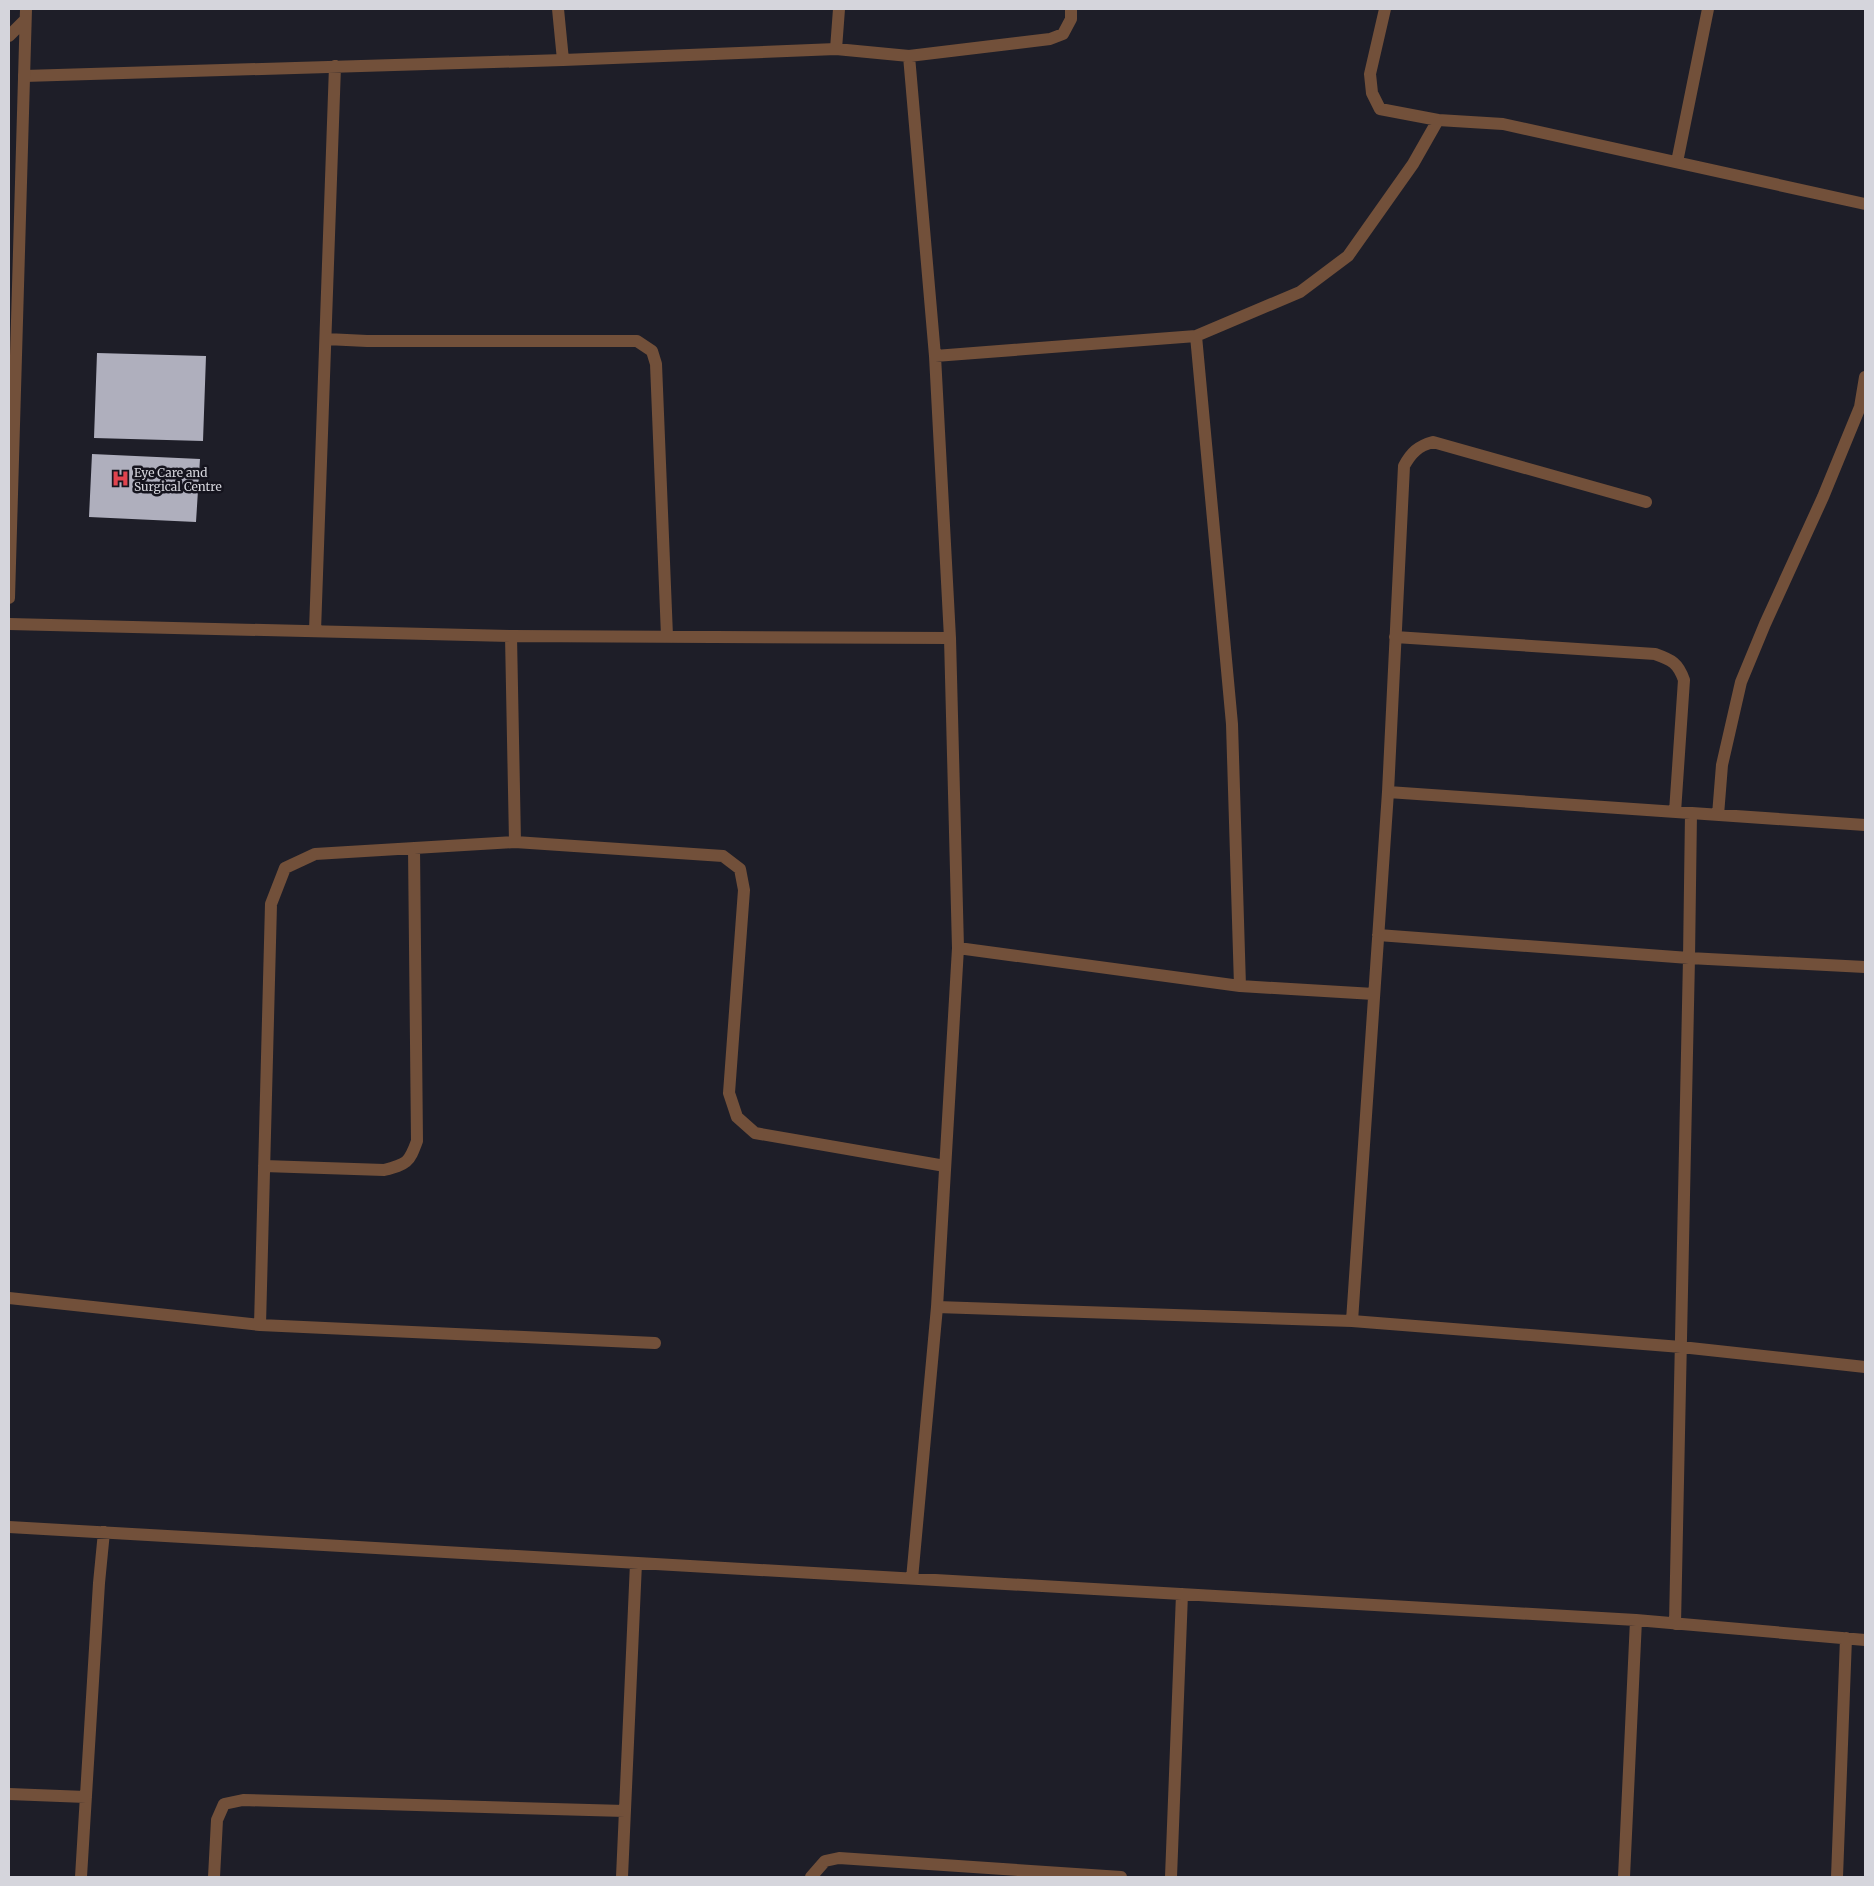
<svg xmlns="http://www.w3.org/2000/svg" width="1874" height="1886" font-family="Merriweather,serif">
<rect width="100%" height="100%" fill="#1e1e28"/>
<path fill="#afafbd" d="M97 353 206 356 203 441 94 438Z
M92 454 200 459 196 522 89 517Z"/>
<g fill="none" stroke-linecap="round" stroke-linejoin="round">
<path stroke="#72503a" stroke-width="12" d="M558 9 563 60
M1385 9 1370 74 1372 93 1380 109 1438 120
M836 49 839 9
M909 56 1050 39 1063 34 1071 19V9
M24 76 563 60 836 49 909 56 935 356 950 638 958 948 937 1307 912 1579
M1677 162 1708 9
M1196 336 1232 724 1240 986
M326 339 367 341H637L652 351 656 364 667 636
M935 356 1196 336 1300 292 1348 256 1413 164 1438 120 1503 124 1865 204
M9 624 511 636 950 638
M315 631 335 66
M511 636 515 842
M1395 637 1655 654C1672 660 1678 663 1684 680L1675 812
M1388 792 1404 466C1411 453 1418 446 1433 442L1646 502
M1718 815 1722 765 1741 682 1765 624 1823 497 1860 407 1865 377
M1378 935 1689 958 1865 967
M958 948 1240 986 1374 994
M264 1166 384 1170C407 1164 409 1163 417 1141L414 848
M9 1298 260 1325 655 1343
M937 1307 1352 1321 1681 1347 1865 1367
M1352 1321 1388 792 1865 825
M260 1325 271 904 285 868 315 854 515 842 723 856 740 869 744 890 729 1093 737 1117 755 1133 945 1166
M9 1527 1636 1620 1865 1640
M1675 1624 1689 958 1691 813
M9 1794 86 1797
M81 1877 99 1583 104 1532
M214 1877 217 1820 224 1804 243 1800 625 1811
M622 1877 636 1563
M811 1877 825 1861 839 1858 1121 1877
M1171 1877 1182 1594
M1624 1877 1636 1620
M1837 1877 1846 1638"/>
<path stroke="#72503a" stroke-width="12" d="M9 36 25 20
M9 598 26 9"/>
</g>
<defs>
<symbol id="hospital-bare" viewBox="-9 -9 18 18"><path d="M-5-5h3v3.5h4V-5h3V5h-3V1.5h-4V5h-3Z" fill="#e0444e" stroke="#15141e" stroke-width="2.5" paint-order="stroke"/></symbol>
</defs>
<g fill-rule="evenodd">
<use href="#hospital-bare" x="108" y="466" width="25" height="25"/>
</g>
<g text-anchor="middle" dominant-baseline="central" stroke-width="5" stroke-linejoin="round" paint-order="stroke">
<g font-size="12" fill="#d5d5dc" stroke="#15141e" text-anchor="start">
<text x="134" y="472">Eye Care and<tspan x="134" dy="14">Surgical Centre</tspan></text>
</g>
</g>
<rect width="1874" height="1886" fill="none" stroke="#d5d5dc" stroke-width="20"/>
</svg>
